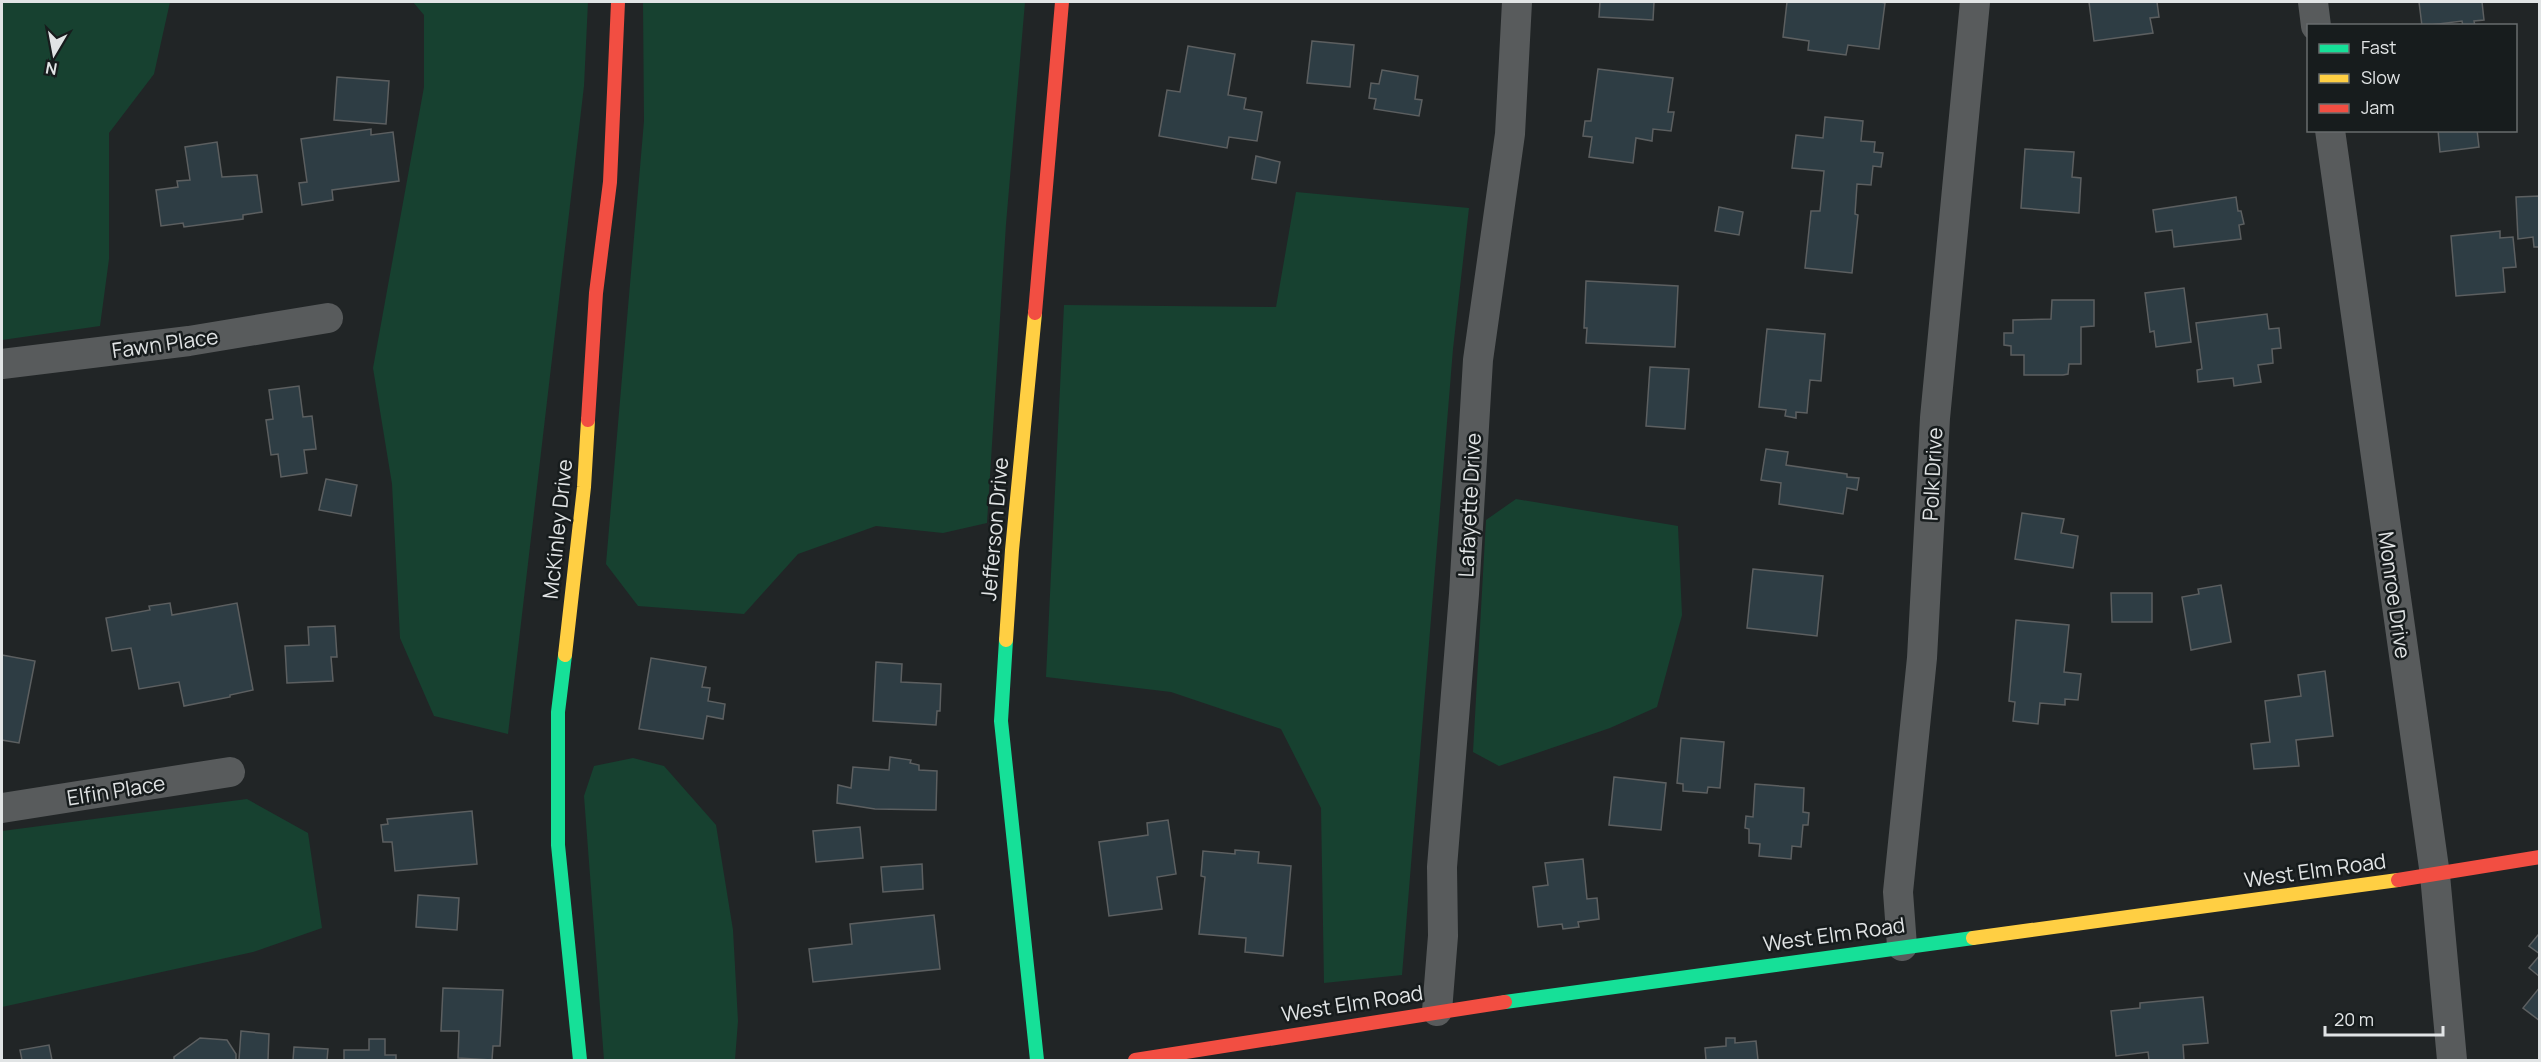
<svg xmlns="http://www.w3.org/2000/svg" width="2541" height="1062" font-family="Manrope,sans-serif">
<rect width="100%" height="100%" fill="#212526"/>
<path fill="#174130" d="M2 2H170L154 74 109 133V259L100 326 2 340Z
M413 2H588L584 86 508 734 434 716 400 638 392 484 373 368 424 87V15Z
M643 2H1025L1006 224 987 523 943 533 876 526 798 554 744 614 638 606 606 564 644 121Z
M1296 192 1469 208 1453 349 1402 975 1324 983 1321 808 1281 729 1171 692 1046 677 1064 305 1276 307Z
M1516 499 1678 526 1682 615 1657 707 1610 728 1499 766 1473 752 1486 520Z
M633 758 664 766 716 825 733 930 738 1021 735 1060H604L584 796 594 766Z
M247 799 308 833 322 928 253 952 2 1007V831Z"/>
<path fill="#2e3d44" stroke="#5c5f60" stroke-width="1.5" d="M1600 2H1654L1653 20 1599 17Z
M1787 2H1881L1885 3 1879 49 1848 45 1846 55 1808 50 1809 41 1783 37Z
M2089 2H2157L2159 17 2150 18 2153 33 2094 41Z
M2419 2H2482L2484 20 2474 21 2475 26H2463L2462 21 2422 26Z
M1312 41 1354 45 1350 87 1307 83Z
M1188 46 1235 54 1228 95 1246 98 1244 109 1262 112 1257 141 1229 137 1227 148 1159 136 1167 90 1180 92Z
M1598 69 1673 78 1668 112H1674L1671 131 1653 129 1652 141 1636 138 1633 163 1589 157 1592 137 1583 136 1585 121H1591Z
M1382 70 1418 76 1415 99 1422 100 1419 116 1374 109 1376 99 1369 98 1371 83 1379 84Z
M337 77 389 81 386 124 334 120Z
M1825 117 1863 121 1861 141 1875 142 1874 152 1883 153 1881 167 1873 166 1871 185 1857 184 1855 214 1858 215 1852 273 1805 268 1811 211H1820L1824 171 1792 168 1796 135 1823 138Z
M371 129V135L393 132 399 181 332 190 333 200 302 205 299 183 307 182 301 139Z
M2438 130H2477L2479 147 2440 152Z
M217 142 222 177 257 175 262 212 243 215V219L184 227 183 223 161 226 156 190 178 187 177 181 190 180 185 147Z
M2025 149 2074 152 2072 177 2081 178 2079 213 2021 208Z
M1256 156 1280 162 1276 183 1252 179Z
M2540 196V247H2534L2533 237 2518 239 2516 197Z
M2236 197 2238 211H2241L2244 224 2239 225 2241 239 2174 247 2172 230 2156 232 2153 210Z
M1719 207 1743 212 1739 235 1715 231Z
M2500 231V238L2513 237 2516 267 2503 268 2505 292 2456 296 2451 236Z
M1586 281 1678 286 1675 347 1586 343 1587 328H1584Z
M2184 288 2191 342 2156 347 2154 331 2150 332 2145 293Z
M2052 300H2094V326L2081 327V364H2069L2068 374 2063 375H2024V355H2011V346L2004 345V333H2013V320L2051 319Z
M2267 314 2269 329 2279 328 2281 348 2272 349 2273 363 2258 365 2261 382 2234 386 2233 378 2198 382 2197 370 2202 369 2196 323Z
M1767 329 1825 334 1821 381 1810 380 1807 413 1796 412V418L1785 416 1786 410 1759 407Z
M1650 367 1689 369 1685 429 1646 426Z
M299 386 303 417 312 416 316 449 304 450 307 473 281 477 278 454 271 455 266 420 273 419 269 390Z
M1766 449 1788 452 1786 465 1847 474V477L1859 478 1857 490 1847 488 1843 514 1779 504 1781 483 1761 480Z
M326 479 357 485 351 516 319 510Z
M2022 513 2064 519 2061 533 2078 536 2073 568 2015 559Z
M1753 569 1823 576 1817 636 1747 628Z
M2221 585 2231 642 2191 650 2182 597 2199 594 2198 589Z
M2111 593H2152V622H2112Z
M170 603 172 615 237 603 253 690 230 695V697L184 706 179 682 139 689 131 648 112 651 106 618 150 610 149 606Z
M2016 620 2069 625 2064 672 2081 674 2078 700 2065 699V705L2040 703 2038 724 2013 721 2015 702 2009 701Z
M335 626 337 657H331L333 681 287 683 285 646 309 645 308 627Z
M2 655 35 661 19 743 2 740Z
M651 658 706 667 702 687 710 688 708 701 725 704 723 719 707 716 703 739 639 729Z
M876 662 902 664 901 682 941 684 940 711H937L936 725 873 721Z
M2325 671 2333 736 2296 740 2299 766 2254 769 2251 744 2270 742 2265 701 2301 696 2298 675Z
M1681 738 1724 742 1720 788 1708 787 1707 793 1683 791V784L1677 783Z
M890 757 911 760 910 763 919 765V770L937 771 936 810 875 809 837 803 838 785 851 788 853 767 889 770Z
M1614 777 1666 783 1661 830 1609 825Z
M1755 784 1804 788 1803 812 1809 813 1808 825H1803L1801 847 1792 846 1791 859 1759 856 1760 844 1749 843V829L1745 828 1746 816 1753 817Z
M472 811 477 864 395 871 392 842H383L381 825 388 824 387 819Z
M1168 820 1176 874 1157 877 1162 909 1109 916 1099 842 1148 835 1147 823Z
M860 827 863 858 816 862 813 831Z
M1235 850 1259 852 1258 863 1291 866 1283 956 1245 952 1246 938 1199 934 1205 877 1201 876 1203 851 1235 854Z
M1583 859 1587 899 1597 898 1599 919 1578 922 1579 927 1563 929 1562 924 1538 927 1533 887 1548 885 1545 863Z
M922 864 923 889 883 892 881 867Z
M418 895 459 898 457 930 416 927Z
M934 915 940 969 813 982 809 949 852 944 850 924Z
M2538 935H2540V954L2529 946Z
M2540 955V977L2529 968Z
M2540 987V1021L2523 1008Z
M443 988 503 990 500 1046H493L492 1060 458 1058 459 1031H441Z
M2203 997 2208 1043 2183 1045 2184 1060H2149L2148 1052 2116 1056 2111 1011 2140 1008V1003Z
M241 1031 269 1034 268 1060H239Z
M200 1038 227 1040 236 1054V1060H174V1057Z
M1726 1038H1735V1043L1756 1041 1758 1060H1706L1705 1048 1726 1046Z
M369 1039H385V1055H396V1060H344V1050H369Z
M49 1045 52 1060H22L20 1050Z
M294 1047 328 1049 327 1060H293Z"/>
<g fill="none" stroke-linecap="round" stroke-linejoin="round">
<path stroke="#585b5c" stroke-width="30" d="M2313 2 2316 26
M2330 130 2435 875 2452 1060
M2 364 189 341 328 318
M2 808 230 772
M1902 946 1898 892 1922 658 1935 418 1975 2
M1437 1011 1443 936 1442 867 1464 594 1478 360 1510 134 1517 2"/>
<path stroke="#16e098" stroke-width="14" d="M1006 640 1001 721 1037 1060
M565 655 558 712V845L580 1060
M1505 1002 1973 938"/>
<path stroke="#ffcf43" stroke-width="14" d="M1006 640 1012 550 1035 313
M565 655 584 487 588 420
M1973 938 2398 880"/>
<path stroke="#f24e42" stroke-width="14" d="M1035 313 1062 2
M588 420 596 293 610 182 618 2
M2398 880 2540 857
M1135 1060 1505 1002"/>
</g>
<g text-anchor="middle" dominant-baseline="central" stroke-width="5" stroke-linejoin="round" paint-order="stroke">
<g font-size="21" fill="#e1e4e5" stroke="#171c1d">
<text transform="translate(165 343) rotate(-8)">Fawn Place</text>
<text transform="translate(1932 474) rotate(-87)">Polk Drive</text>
<text transform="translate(1469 505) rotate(-87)">Lafayette Drive</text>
<text transform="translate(557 529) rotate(-84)">McKinley Drive</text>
<text transform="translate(994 529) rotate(-85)">Jefferson Drive</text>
<text transform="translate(2395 595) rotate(82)">Monroe Drive</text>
<text transform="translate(116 790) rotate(-9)">Elfin Place</text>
<text transform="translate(2315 870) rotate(-8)">West Elm Road</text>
<text transform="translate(1834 934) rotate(-8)">West Elm Road</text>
<text transform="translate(1352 1003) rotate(-9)">West Elm Road</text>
</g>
</g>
<rect width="2541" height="1062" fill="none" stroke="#e1e4e5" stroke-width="6"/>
<rect x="2307" y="24" width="210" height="108" fill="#171c1d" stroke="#686c6d" stroke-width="1.5"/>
<rect x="2319" y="44" width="30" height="9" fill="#16e098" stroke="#686c6d" stroke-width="1.5"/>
<text x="2361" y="54" font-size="18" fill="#e1e4e5">Fast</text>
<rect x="2319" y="74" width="30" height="9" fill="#ffcf43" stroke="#686c6d" stroke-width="1.5"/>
<text x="2361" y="84" font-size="18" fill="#e1e4e5">Slow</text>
<rect x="2319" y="104" width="30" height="9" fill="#f24e42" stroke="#686c6d" stroke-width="1.5"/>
<text x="2361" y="114" font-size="18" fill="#e1e4e5">Jam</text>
<g transform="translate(54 54) rotate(190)" stroke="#171c1d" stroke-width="4.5" paint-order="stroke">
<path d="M0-4.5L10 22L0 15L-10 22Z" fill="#e1e4e5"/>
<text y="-9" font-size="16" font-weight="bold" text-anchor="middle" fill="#e1e4e5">N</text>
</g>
<path d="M2325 1026v9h118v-9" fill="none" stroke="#e1e4e5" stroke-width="3"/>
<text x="2334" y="1026" font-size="18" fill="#e1e4e5" stroke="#171c1d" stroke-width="4.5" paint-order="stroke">20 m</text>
</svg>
